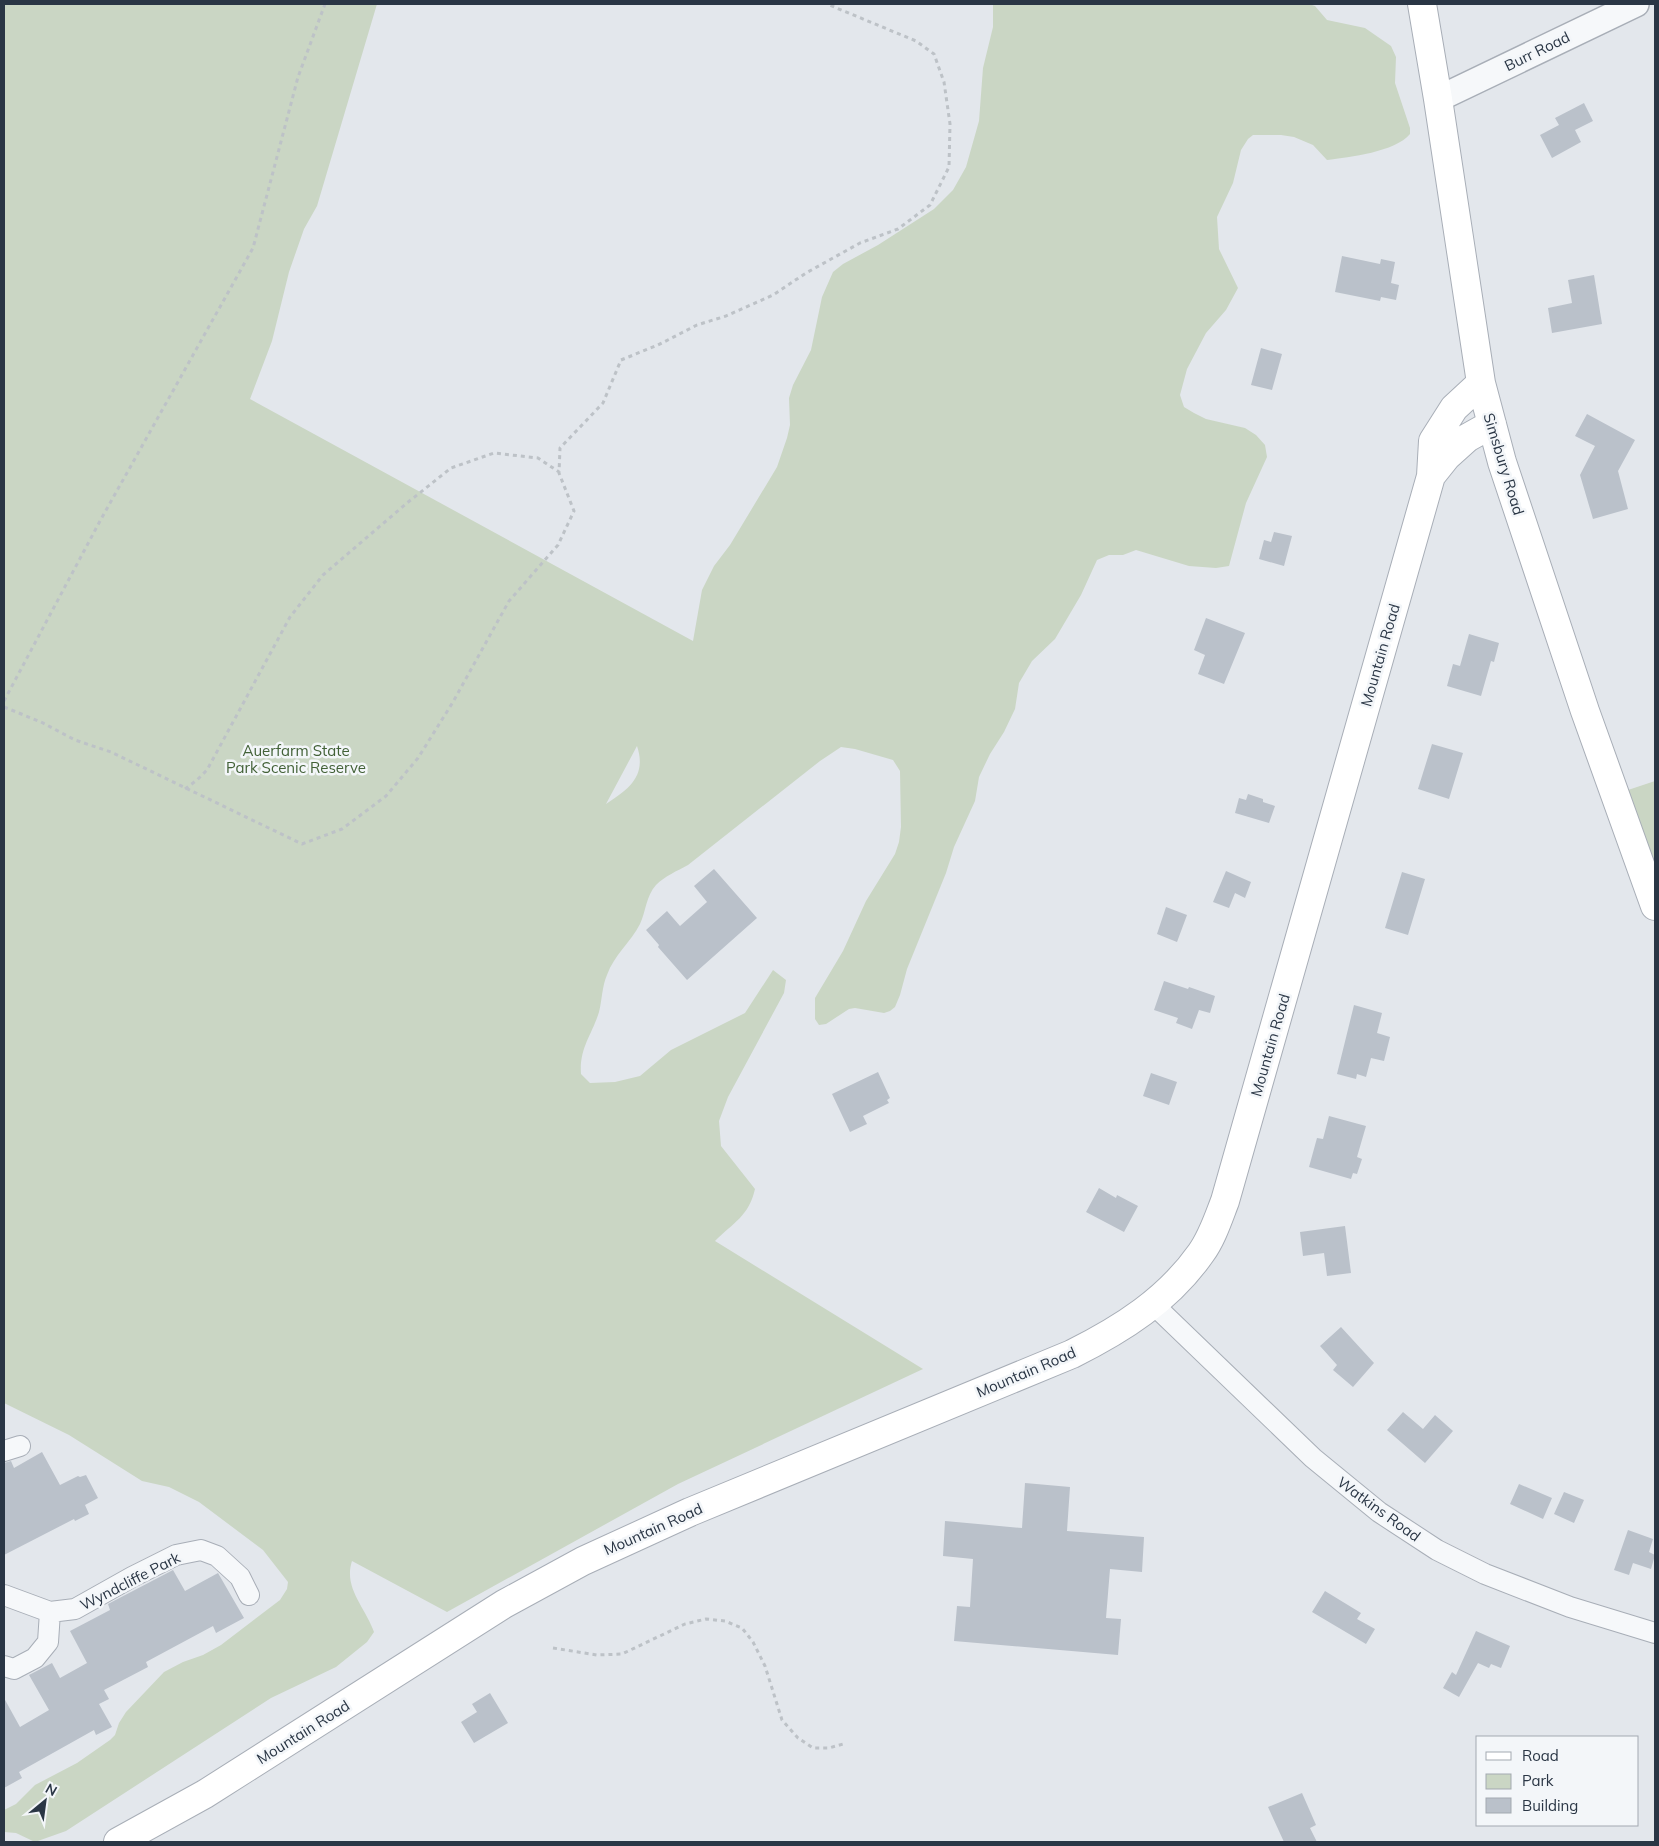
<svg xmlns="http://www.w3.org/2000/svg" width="1659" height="1846" font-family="Mulish,sans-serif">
<rect width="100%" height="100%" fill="#e3e7ec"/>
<path fill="#cad6c4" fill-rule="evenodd" d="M4 4H377L317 206 304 229 289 272 272 341 250 399 693 641 702 590 714 566 730 545 777 467 787 438 790 425 789 398 793 385 811 350 822 297 833 272 843 264 878 245 934 209 953 190 966 167 979 121 983 68 993 27V4H1309L1315 6 1327 20 1365 28 1391 46 1396 57 1395 83 1410 128V134C1395 152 1350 157 1327 160L1313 145 1294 137 1281 135H1253L1248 139 1241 150 1233 183 1217 217 1219 249 1238 288 1226 310 1206 333 1187 369 1180 395 1184 407 1194 413 1206 419 1245 428 1256 435 1265 445 1267 457 1246 503 1229 566 1216 568 1189 566 1136 550 1123 555H1109L1097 560 1081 595 1055 639 1032 661 1019 683 1015 709 1004 732 990 754 979 777 975 801 954 847 946 873 907 969 900 995 895 1007 890 1011 884 1013 855 1008 849 1009 826 1024 819 1025 815 1019V998L843 951 866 901 895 854 899 842 901 827 900 771 893 760 855 749 841 747 820 761 688 865C677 871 665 876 656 885 646 896 646 911 640 924 631 942 614 955 607 975 602 986 602 1000 599 1012 592 1035 579 1048 581 1074L590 1083 615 1082 640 1076 671 1050 745 1013 773 970 786 980 784 993 728 1097 719 1121 721 1146 755 1189C749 1216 733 1223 715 1241L923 1369 678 1484 447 1612 352 1561C343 1588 366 1608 374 1632L367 1642 336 1667 271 1698 66 1831 35 1842 16 1833 4 1832V1810L16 1804 35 1785 77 1763 110 1740 115 1735 119 1723 126 1712 164 1672 183 1662 203 1655 221 1645 280 1600 287 1589 288 1582 263 1550 199 1502 169 1487 142 1481 69 1435 4 1403ZM637 746C647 776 629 789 606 804Z
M1655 781V871L1625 791Z"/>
<path fill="#bac1ca" d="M1584 103 1593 121 1575 130 1581 142 1552 158 1540 135 1559 125 1555 118Z
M1342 256 1380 264 1381 259 1395 262 1391 283 1399 285 1396 300 1381 297 1380 301 1335 292Z
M1594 275 1602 324 1552 333 1548 308 1572 303 1568 280Z
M1261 348 1282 354 1272 390 1251 385Z
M1587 414 1635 440 1618 471 1628 509 1593 519 1580 475 1595 446 1575 436Z
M1274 532 1292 536 1284 566 1259 559 1264 540 1271 542Z
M1206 618 1245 633 1224 684 1198 674 1205 655 1194 650Z
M1469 634 1499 643 1494 662 1491 661 1481 696 1447 686 1453 664 1460 666Z
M1432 744 1463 753 1449 799 1418 789Z
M1248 794 1263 799V802L1275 806 1269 823 1235 813 1239 798 1246 800Z
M714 869 757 918 687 980 658 947 659 945 646 930 667 911 680 926 707 902 694 886Z
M1226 871 1251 882 1245 898 1235 893 1229 908 1213 902Z
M1402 872 1425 879 1408 935 1385 928Z
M1166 907 1187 915 1177 942 1157 934Z
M1164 981 1188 989 1189 987 1215 996 1210 1013 1199 1010 1192 1029 1176 1023 1178 1018 1154 1010Z
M1354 1005 1382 1013 1377 1033 1390 1037 1384 1061 1371 1058 1366 1077 1357 1074 1356 1079 1337 1074Z
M878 1072 890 1098 887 1100 889 1103 863 1116 867 1124 850 1132 832 1094Z
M1151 1073 1177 1082 1169 1105 1143 1096Z
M1329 1116 1366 1126 1357 1157 1362 1159 1357 1174 1353 1173 1351 1179 1309 1167 1317 1138 1323 1139Z
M1099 1188 1116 1198 1117 1195 1138 1206 1124 1232 1086 1212Z
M1345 1226 1351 1273 1327 1276 1324 1253 1303 1256 1300 1232Z
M1341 1327 1374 1363 1353 1387 1333 1370 1337 1365 1320 1346Z
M1403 1412 1423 1429 1435 1415 1453 1431 1425 1463 1387 1430Z
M42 1452 60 1485 78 1476 80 1477 86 1475 98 1498 85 1505 89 1514 75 1521 74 1519 4 1555V1463L11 1461 14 1468Z
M1025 1483 1070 1487 1067 1531 1144 1537 1142 1572 1110 1569 1106 1618 1121 1619 1118 1655 954 1641 957 1606 970 1607 973 1559 943 1556 945 1521 1022 1528Z
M1519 1484 1552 1498 1543 1519 1510 1504Z
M1564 1492 1584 1500 1574 1523 1554 1514Z
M1628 1530 1653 1539 1649 1552 1655 1555 1651 1569 1633 1563 1629 1575 1614 1570Z
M173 1570 185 1591 218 1573 244 1618 216 1633 213 1626 146 1662 148 1667 104 1690 109 1699 99 1704 112 1727 96 1735 94 1730 19 1772 22 1778 4 1788V1698L20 1727 49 1710 29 1675 52 1663 60 1678 87 1663 70 1631 110 1610 108 1604Z
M1325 1591 1361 1613 1357 1619 1375 1629 1366 1644 1312 1612Z
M1476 1631 1510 1646 1501 1668 1491 1664 1489 1668 1478 1663 1459 1697 1443 1688 1452 1672 1456 1675Z
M490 1693 508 1723 474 1743 461 1722 477 1712 472 1704Z
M1302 1793 1316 1825 1310 1828 1317 1842H1284L1268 1807Z"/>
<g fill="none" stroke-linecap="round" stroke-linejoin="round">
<defs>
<path id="minor" d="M1154 1305 1313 1458 1379 1512 1437 1550 1485 1574 1570 1607 1655 1633
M4 1451 20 1446
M4 1595 50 1612 75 1609 132 1577 176 1555 201 1550 217 1556 240 1577 249 1595
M4 1666 14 1669 35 1658 48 1642 50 1612"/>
<path id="tertiary" d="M1438 99 1636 4"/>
<path id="secondary" d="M1422 4 1438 99 1481 383 1502 462 1585 711 1655 906
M1431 476 1447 456 1467 438 1492 424
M118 1842 205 1794 504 1604 583 1561 690 1512 1072 1354C1122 1329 1168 1300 1201 1253 1212 1238 1218 1219 1225 1201L1431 476 1433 441 1454 408 1481 383"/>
</defs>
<use href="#minor" stroke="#a8aeb7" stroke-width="22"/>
<use href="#tertiary" stroke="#a8aeb7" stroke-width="28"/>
<use href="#secondary" stroke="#a8aeb7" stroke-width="30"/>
<path stroke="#bdc2c7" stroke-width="3" stroke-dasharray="4 4" stroke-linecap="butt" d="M4 701 100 521 253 248 298 77 325 4
M4 707 41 722 75 740 111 752 302 844 342 829 386 796 418 758 453 702 509 601 558 545 574 511 559 473 560 448 603 403 621 360 658 345 697 325 726 316 773 295 806 273 860 243 898 229 930 205 949 167 950 124 944 82 934 54 916 41 827 4
M185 789 197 780 207 770 290 617 323 575 407 503 451 468 494 453 538 458 559 472
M553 1648 597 1655 622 1654 685 1624 706 1619 725 1621 742 1628 753 1642 765 1666 782 1720 798 1738 813 1748H829L843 1744"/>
<use href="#minor" stroke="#f6f8fa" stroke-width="20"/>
<use href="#tertiary" stroke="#f6f8fa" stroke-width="25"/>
<use href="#secondary" stroke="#fff" stroke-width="28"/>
</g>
<g text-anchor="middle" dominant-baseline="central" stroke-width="5" stroke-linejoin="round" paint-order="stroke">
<g font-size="15" fill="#2a3645" stroke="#f3f6f9">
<text transform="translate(1537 51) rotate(-26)">Burr Road</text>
<text transform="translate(1504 464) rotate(73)">Simsbury Road</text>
<text transform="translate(1380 655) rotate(-74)">Mountain Road</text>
<text transform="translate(1270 1045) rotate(-74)">Mountain Road</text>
<text transform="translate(1026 1372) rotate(-23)">Mountain Road</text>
<text transform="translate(1379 1509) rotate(36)">Watkins Road</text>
<text transform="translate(653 1529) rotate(-24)">Mountain Road</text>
<text transform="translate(130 1581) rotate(-27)">Wyndcliffe Park</text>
<text transform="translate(303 1732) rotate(-32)">Mountain Road</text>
</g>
<g font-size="15" fill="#426137" stroke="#f3f6f9">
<text x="296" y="750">Auerfarm State<tspan x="296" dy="17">Park Scenic Reserve</tspan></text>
</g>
</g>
<rect width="1659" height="1846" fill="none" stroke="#2a3645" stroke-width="10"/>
<rect x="1476" y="1736" width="162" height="90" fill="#f3f6f9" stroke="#a3a9b1"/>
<rect x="1486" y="1752" width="25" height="8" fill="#ffffff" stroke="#a3a9b1"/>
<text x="1522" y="1761" font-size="15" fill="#2a3645">Road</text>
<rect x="1486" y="1774" width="25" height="15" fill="#cad6c4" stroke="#a3a9b1"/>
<text x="1522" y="1786" font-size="15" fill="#2a3645">Park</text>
<rect x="1486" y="1798" width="25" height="15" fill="#bac1ca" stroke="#a3a9b1"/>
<text x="1522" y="1811" font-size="15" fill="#2a3645">Building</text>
<g transform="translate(45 1801) rotate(29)" stroke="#f3f6f9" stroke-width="4" paint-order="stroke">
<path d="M0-4L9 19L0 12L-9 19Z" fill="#2a3645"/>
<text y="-8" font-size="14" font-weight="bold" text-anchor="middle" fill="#2a3645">N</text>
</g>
</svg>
